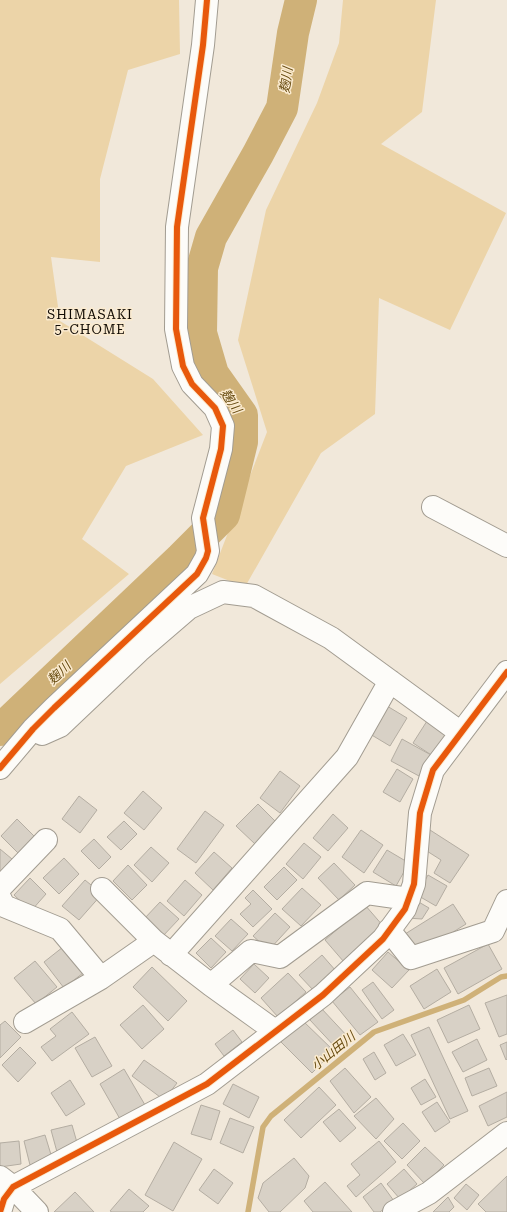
<svg xmlns="http://www.w3.org/2000/svg" width="507" height="1212" font-family="'Roboto Serif','Noto Sans JP',serif">
<rect width="100%" height="100%" fill="#f1e8da"/>
<path fill="#ecd4a8" d="M0 0H179L180 54 128 70 100 179V262L51 257 60 321 153 379 203 435 126 466 82 539 129 574 0 684Z
M343 0H436L422 112 381 144 506 213 450 330 379 298 375 414 321 453 245 587 212 574 267 432 238 340 266 210 317 103 339 43Z"/>
<g fill="none" stroke-linecap="round" stroke-linejoin="round">
<path stroke="#cfb178" stroke-width="5.5" d="M248 1212 263 1127 271 1116 374 1032 464 1000 501 977 507 976"/>
<path stroke="#cfb178" stroke-width="32" d="M0 730 181 558 224 515 242 442V415L213 374 201 333 202 268 211 237 258 154 282 108 293 33 301 0"/>
</g>
<path fill="#d8d1c6" stroke="#b4ada2" d="M387 706 407 718 390 746 370 734Z
M427 721 447 733 433 756 413 743Z
M402 739 431 755 419 776 391 761Z
M397 769 413 779 400 802 383 792Z
M280 771 300 786 280 813 260 798Z
M143 791 162 808 144 830 124 813Z
M79 796 97 810 80 833 62 819Z
M258 804 276 822 255 844 236 826Z
M205 811 224 825 196 863 177 849Z
M333 814 348 828 328 851 313 838Z
M17 819 37 839 21 856 1 836Z
M124 821 137 834 121 850 107 837Z
M361 830 383 845 364 873 342 857Z
M430 830 469 855 450 883 434 873 441 860 419 846Z
M94 839 111 857 99 869 81 851Z
M304 843 321 857 303 879 286 864Z
M151 847 169 863 152 882 134 865Z
M0 849 12 859 0 873Z
M387 850 409 863 396 886 373 872Z
M214 852 232 868 213 890 195 873Z
M64 858 79 874 59 894 43 878Z
M334 863 355 885 339 900 318 878Z
M128 865 147 885 132 900 113 881Z
M284 867 297 880 277 900 264 887Z
M428 875 447 886 436 906 417 895Z
M30 878 46 894 31 911 14 895Z
M85 880 102 894 79 920 62 906Z
M185 880 202 895 184 916 167 901Z
M302 888 321 905 301 926 282 909Z
M253 890 272 909 253 927 240 914 251 904 245 898Z
M417 901 429 908 422 919 407 918Z
M160 902 179 919 162 937 144 919Z
M453 904 466 924 418 954 405 934Z
M365 905 384 927 344 962 325 940Z
M275 913 290 927 269 950 253 936Z
M231 919 248 934 232 951 215 936Z
M211 938 226 952 211 968 196 953Z
M488 944 502 969 458 994 444 968Z
M63 947 83 973 64 988 44 962Z
M388 952 409 970 392 988 372 970Z
M322 955 336 971 314 991 299 975Z
M35 961 57 987 36 1004 14 978Z
M254 964 269 978 255 993 240 979Z
M152 967 187 1001 168 1021 133 987Z
M437 969 451 992 424 1009 410 986Z
M288 973 306 992 278 1017 261 998Z
M373 982 394 1010 382 1019 362 990Z
M350 987 378 1022 360 1035 332 1001Z
M507 995V1034L499 1037 485 1003Z
M143 1005 164 1029 142 1049 120 1025Z
M469 1005 480 1029 448 1043 437 1020Z
M321 1008 349 1038 337 1049 310 1020Z
M72 1012 89 1034 52 1061 41 1047 56 1036 50 1029Z
M302 1020 334 1051 312 1073 281 1042Z
M5 1021 21 1037 0 1058V1025Z
M429 1027 468 1111 450 1119 411 1035Z
M233 1030 242 1042 224 1056 215 1044Z
M403 1034 416 1055 396 1066 384 1045Z
M95 1037 112 1066 92 1077 75 1048Z
M477 1039 487 1060 463 1072 452 1052Z
M507 1042V1059L506 1060 500 1045Z
M20 1047 36 1063 18 1082 2 1065Z
M374 1052 386 1073 375 1080 363 1059Z
M144 1060 177 1083 164 1100 132 1076Z
M345 1068 371 1097 354 1113 330 1081Z
M489 1068 497 1086 472 1096 465 1078Z
M124 1069 145 1105 120 1119 100 1084Z
M425 1079 436 1097 421 1105 411 1088Z
M70 1080 85 1104 66 1116 51 1093Z
M233 1084 259 1097 249 1118 223 1104Z
M319 1087 336 1105 301 1138 284 1120Z
M507 1092V1117L488 1126 479 1106Z
M376 1098 394 1119 376 1139 354 1116Z
M437 1102 450 1122 435 1132 422 1112Z
M201 1105 220 1111 211 1140 191 1134Z
M339 1109 356 1128 340 1142 323 1122Z
M230 1118 254 1127 243 1153 220 1143Z
M403 1123 420 1141 402 1159 384 1141Z
M72 1125 78 1146 57 1152 51 1130Z
M45 1135 52 1158 30 1165 24 1141Z
M19 1141 21 1164 0 1167V1143Z
M379 1141 396 1162 356 1197 347 1186 360 1175 351 1164Z
M174 1142 202 1159 173 1211 145 1195Z
M425 1147 444 1165 425 1184 407 1165Z
M294 1158 309 1176 305 1188 280 1212H269L258 1198 263 1183Z
M214 1169 233 1183 218 1204 199 1190Z
M404 1169 417 1184 400 1199 387 1184Z
M507 1176V1212H486L478 1204Z
M325 1182 352 1212H313L304 1201Z
M381 1183 394 1201 380 1212H374L363 1197Z
M466 1184 479 1195 467 1210 454 1198Z
M129 1189 149 1206 143 1212H112L110 1211Z
M75 1192 94 1212H54Z
M448 1197 454 1207 449 1212H433Z"/>
<g fill="none" stroke-linecap="round" stroke-linejoin="round">
<defs>
<path id="minor" d="M433 507 507 546
M33 729 42 734 60 726 139 651 189 608 223 592 254 596 331 638 461 733
M0 768 33 729 54 708 197 574 206 558 208 551 203 518 221 449 223 426 215 408 192 384 183 366 176 329 177 227 203 45 207 0
M0 888 46 840
M102 889 154 941 211 985 275 1031
M0 898 4 906 60 929 101 978
M389 930 411 958 493 931 507 901
M171 955 347 757 390 681
M211 985 251 951 280 957 367 893 409 899
M25 1022 101 978 154 941
M0 1177 13 1187 37 1212
M0 1212 4 1199 13 1187 207 1084 323 995 383 939 405 909 414 884 420 813 433 770 507 672
M394 1212 429 1193 507 1133"/>
</defs>
<use href="#minor" stroke="#a29c91" stroke-width="24"/>
<use href="#minor" stroke="#fdfcf9" stroke-width="22"/>
<defs>
<path id="cycleway" d="M0 768 33 729 54 708 197 574 206 558 208 551 203 518 221 449 223 426 215 408 192 384 183 366 176 329 177 227 203 45 207 0
M0 1212 4 1199 13 1187 207 1084 323 995 383 939 405 909 414 884 420 813 433 770 507 672"/>
</defs>
<use href="#cycleway" stroke="#fbebd0" stroke-width="8"/>
<use href="#cycleway" stroke="#e8590c" stroke-width="6"/>
</g>
<g text-anchor="middle" dominant-baseline="central" stroke-width="3" stroke-linejoin="round" paint-order="stroke">
<g font-size="13" font-style="italic" fill="#674b10" stroke="#fbebd0">
<text transform="translate(286 80) rotate(-82)">麹川</text>
<text transform="translate(231 401) rotate(56)">麹川</text>
<text transform="translate(59 673) rotate(-44)">麹川</text>
<text transform="translate(333 1051) rotate(-39)">小山田川</text>
</g>
<g font-size="13" letter-spacing="1" fill="#100a03" stroke="#fbebd0">
<text x="90" y="314">SHIMASAKI<tspan x="90" dy="15">5-CHOME</tspan></text>
</g>
</g>
</svg>
